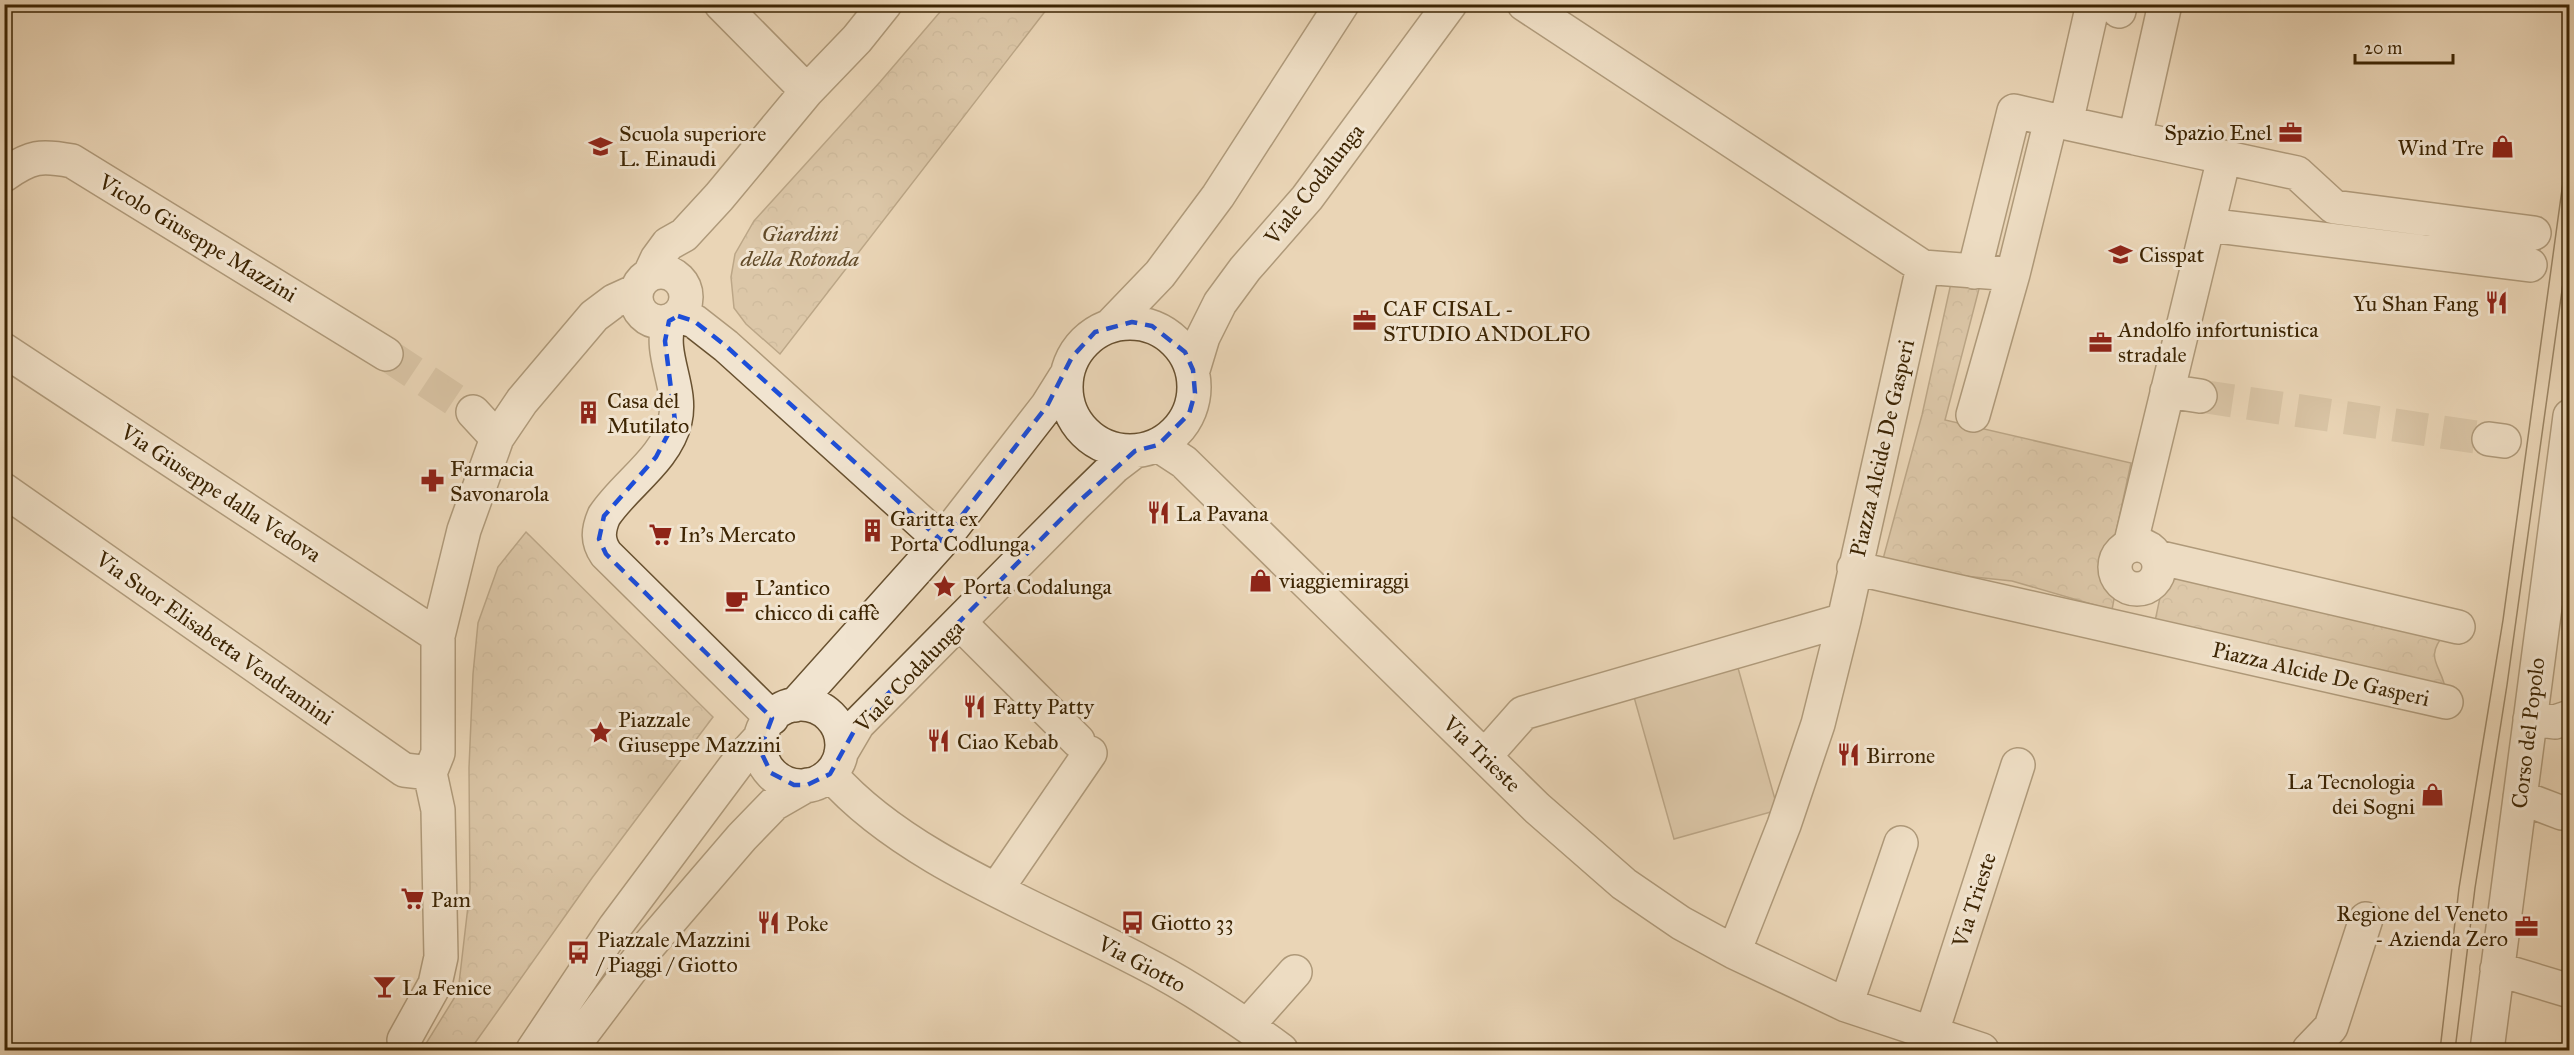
<svg xmlns="http://www.w3.org/2000/svg" width="2574" height="1055" font-family="'IM FELL Great Primer',serif">
<defs>
<pattern id="park-crowns" width="20" height="18" patternUnits="userSpaceOnUse" patternTransform="scale(1.5)"><rect width="20" height="18" fill="#cdb798"/><path d="M2 6a3 3 0 1 1 6 0M12 15a3 3 0 1 1 6 0" fill="none" stroke="#b19d81"/></pattern>
</defs>
<rect width="100%" height="100%" fill="#ead5b6"/>
<filter id="stains"><feTurbulence type="fractalNoise" baseFrequency=".00333" numOctaves="4"/><feColorMatrix values="0 0 0 0 .2 0 0 0 0 .09 0 0 0 0 .02 0 0 0 .5 -.17"/></filter>
<radialGradient id="worn" r=".72"><stop offset=".6" stop-color="#630" stop-opacity="0"/><stop offset="1" stop-color="#630" stop-opacity=".3"/></radialGradient>
<path fill="url(#park-crowns)" stroke="#856e4e" stroke-width="1.5" d="M946 5H1050L780 354 746 324 734 308 731 277 735 254 754 221 880 82Z
M1951 283 1980 285 1945 420 2131 463 2108 569 2114 599 2112 610 2012 581 1908 570 1883 559 1922 415Z
M526 532 713 717 592 878 470 1050H422L458 992 470 889 469 768 473 674 478 623 498 567Z
M2166 569 2446 632C2421 661 2444 665 2446 694L2154 626Z"/>
<path fill="#cdb798" stroke="#856e4e" stroke-width="1.5" d="M1738 668 1778 810 1674 839 1634 697Z"/>
<g fill="none" stroke-linecap="round" stroke-linejoin="round">
<path stroke="#c7b292" stroke-width="33" stroke-dasharray="33 16" stroke-linecap="butt" d="M386 354 473 412
M2200 396 2489 439"/>
<defs>
<path id="minor" d="M721 4 807 91
M1524 4 1923 267 2013 274 2051 120
M2093 4 2066 123 2135 138 2165 4
M2119 11 2120 4
M2135 138 2297 173 2334 207 2534 233
M4 175C31 156 41 155 72 161L386 354
M2208 225 2530 265
M636 297a25 25 0 1 1 50 0a25 25 0 1 1-50 0Z
M1974 272 2014 111 2066 123
M650 274 657 259 668 244 684 235 719 197 807 91 857 39 885 4
M678 316 694 321 726 346 942 541
M669 321C658 355 683 387 675 421 666 460 625 484 604 516 598 530 597 541 606 554L772 718
M1066 387a64 64 0 1 1 128 0a64 64 0 1 1-128 0Z
M1111 325 1160 274 1218 196 1342 4
M4 350 438 636
M1193 370 1203 337 1220 303 1245 269 1307 198 1450 4
M2167 391 2200 396
M473 412 497 438
M1973 415 2013 274
M2489 439 2504 441
M1158 445 1184 462 1537 808 1624 884 1681 923 1734 952 1846 1005 1982 1050
M4 490 404 770 430 773
M2115 567a22 22 0 1 1 44 0a22 22 0 1 1-44 0Z
M2130 546 2224 158
M2157 557 2458 627
M1854 568 2446 702
M960 623 1078 741
M760 745a41 41 0 1 1 82 0a41 41 0 1 1-82 0Z
M795 705 942 541 1047 406 1067 374
M2530 719 2555 722 2570 717
M841 753 858 724 1075 505 1114 467 1135 451
M1485 756 1523 713 1844 620 1923 267
M830 774C905 860 1043 909 1142 962 1191 987 1237 1018 1281 1050
M2520 797 2562 813
M996 890 1090 753
M1734 952 1784 825 1818 724 1844 620
M2497 969 2570 991
M1846 1005 1901 843
M1247 1026 1295 972
M1931 1035 2018 765
M404 1040 435 984 441 957 438 810 430 773 438 753V636L464 530 497 438 522 401 594 316 614 301 636 291
M533 1050 615 927 739 761 761 737
M570 1050 650 944 742 837 774 804 807 785
M2309 1050 2331 1027 2366 919
M2487 1050 2570 416"/>
</defs>
<use href="#minor" stroke="#685130" stroke-width="36"/>
<use href="#minor" stroke="#f1e4d0" stroke-width="33"/>
<path stroke="#3d2503" stroke-width="1.5" d="M2440 1050 2459 888 2503 620 2570 131
M2455 1050 2475 888 2507 685 2570 233"/>
</g>
<path d="M0 0H2574V1055H0ZM678 316 694 321 726 346 942 541 1047 406 1072 357 1095 332 1132 322 1152 326 1185 352 1193 370 1195 393 1189 414 1158 445 1135 451 1075 505 858 724 830 774 807 785H794L771 773 760 750 772 718 606 554 599 539 604 516 656 457 675 421 665 341 669 321Z" fill="#ead5b6" fill-opacity=".55" fill-rule="evenodd"/>
<path fill="none" stroke="#1d4ed8" stroke-width="4.5" stroke-dasharray="12 8" stroke-linejoin="round" d="M678 316 694 321 726 346 942 541 1047 406 1072 357 1095 332 1132 322 1152 326 1185 352 1193 370 1195 393 1189 414 1158 445 1135 451 1075 505 858 724 830 774 807 785H794L771 773 760 750 772 718 606 554 599 539 604 516 656 457 675 421 665 341 669 321Z"/>
<defs>
<symbol id="office-bare" viewBox="-9 -9 18 18"><path d="M-6-3h4V-5.5h4V-3h4V5H-6ZM-1-4.5V-3h2v-1.5ZM-6 0V1H6V0Z" fill="#8f2418" stroke="#f1e4d0" stroke-width="2.5" paint-order="stroke"/></symbol>
<symbol id="school-bare" viewBox="-9 -9 18 18"><path d="M0-5L7-2L0 1L-7-2ZM-4 1L0 2.5L4 1V4Q0 6-4 4Z" fill="#8f2418" stroke="#f1e4d0" stroke-width="2.5" paint-order="stroke"/></symbol>
<symbol id="shop-bare" viewBox="-9 -9 18 18"><path d="M-5-2.5h2.3a2.7 3.5 0 0 1 5.4 0H5L5.5 6h-11ZM-1.5-2.5h3a1.5 2.3 0 0 0-3 0Z" fill="#8f2418" stroke="#f1e4d0" stroke-width="2.5" paint-order="stroke"/></symbol>
<symbol id="university-bare" viewBox="-9 -9 18 18"><path d="M0-5L7-2L0 1L-7-2ZM-4 1L0 2.5L4 1V4Q0 6-4 4Z" fill="#8f2418" stroke="#f1e4d0" stroke-width="2.5" paint-order="stroke"/></symbol>
<symbol id="restaurant-bare" viewBox="-9 -9 18 18"><path d="M-5-6h1v4h1v-4h1v4h1v-4h1v5L-1.5 .5V6h-2V.5L-5-1ZM5-6V6H3V1.5H1.5Q1.5-4 5-6Z" fill="#8f2418" stroke="#f1e4d0" stroke-width="2.5" paint-order="stroke"/></symbol>
<symbol id="building-bare" viewBox="-9 -9 18 18"><path d="M-4-6H4V6H1V3H-1V6H-4ZM-2.5-4.3h1.7v1.8h-1.7ZM.8-4.3h1.7v1.8H.8ZM-2.5-1h1.7V.8h-1.7ZM.8-1h1.7V.8H.8Z" fill="#8f2418" stroke="#f1e4d0" stroke-width="2.5" paint-order="stroke"/></symbol>
<symbol id="pharmacy-bare" viewBox="-9 -9 18 18"><path d="M-2-6h4v4h4v4h-4v4h-4v-4h-4v-4h4Z" fill="#8f2418" stroke="#f1e4d0" stroke-width="2.5" paint-order="stroke"/></symbol>
<symbol id="supermarket-bare" viewBox="-9 -9 18 18"><path d="M-6-5.5h2.5l.6 2H6L4.5 2H-2.5L-4.4-4H-6ZM-1.5 3.2a1.3 1.3 0 1 0 .1 0ZM3 3.2a1.3 1.3 0 1 0 .1 0Z" fill="#8f2418" stroke="#f1e4d0" stroke-width="2.5" paint-order="stroke"/></symbol>
<symbol id="sight-bare" viewBox="-9 -9 18 18"><path d="M0-6L1.8-2.2L6-1.7L2.9 1.2L3.7 5.4L0 3.3L-3.7 5.4L-2.9 1.2L-6-1.7L-1.8-2.2Z" fill="#8f2418" stroke="#f1e4d0" stroke-width="2.5" paint-order="stroke"/></symbol>
<symbol id="cafe-bare" viewBox="-9 -9 18 18"><path d="M-5.5-4.5H6V0H3Q3 3.5 0 3.5H-2.5Q-5.5 3.5-5.5 0ZM3-3.2v2h1.7v-2ZM-6 4.5H4V6H-6Z" fill="#8f2418" stroke="#f1e4d0" stroke-width="2.5" paint-order="stroke"/></symbol>
<symbol id="bus-bare" viewBox="-9 -9 18 18"><path d="M-5-6H5V4H4V6H2V4H-2V6H-4V4H-5ZM-3.5-4V0h7V-4ZM-3.5 1.2v1.5H-2V1.2ZM2 1.2v1.5H3.5V1.2Z" fill="#8f2418" stroke="#f1e4d0" stroke-width="2.5" paint-order="stroke"/></symbol>
<symbol id="bar-bare" viewBox="-9 -9 18 18"><path d="M-6-5H6L.8 .8V4.5H3.5V6h-7V4.5H-.8V.8Z" fill="#8f2418" stroke="#f1e4d0" stroke-width="2.5" paint-order="stroke"/></symbol>
</defs>
<g fill-rule="evenodd">
<use href="#office-bare" x="2274" y="116" width="33" height="33"/>
<use href="#school-bare" x="584" y="130" width="33" height="33"/>
<use href="#shop-bare" x="2486" y="130" width="33" height="33"/>
<use href="#university-bare" x="2104" y="238" width="33" height="33"/>
<use href="#restaurant-bare" x="2480" y="286" width="33" height="33"/>
<use href="#office-bare" x="1348" y="304" width="33" height="33"/>
<use href="#office-bare" x="2084" y="326" width="33" height="33"/>
<use href="#building-bare" x="572" y="396" width="33" height="33"/>
<use href="#pharmacy-bare" x="416" y="464" width="33" height="33"/>
<use href="#restaurant-bare" x="1142" y="496" width="33" height="33"/>
<use href="#building-bare" x="856" y="514" width="33" height="33"/>
<use href="#supermarket-bare" x="644" y="518" width="33" height="33"/>
<use href="#shop-bare" x="1244" y="564" width="33" height="33"/>
<use href="#sight-bare" x="928" y="570" width="33" height="33"/>
<use href="#cafe-bare" x="720" y="584" width="33" height="33"/>
<use href="#restaurant-bare" x="958" y="690" width="33" height="33"/>
<use href="#sight-bare" x="584" y="716" width="33" height="33"/>
<use href="#restaurant-bare" x="922" y="724" width="33" height="33"/>
<use href="#restaurant-bare" x="1832" y="738" width="33" height="33"/>
<use href="#shop-bare" x="2416" y="778" width="33" height="33"/>
<use href="#supermarket-bare" x="396" y="882" width="33" height="33"/>
<use href="#bus-bare" x="1116" y="906" width="33" height="33"/>
<use href="#restaurant-bare" x="752" y="906" width="33" height="33"/>
<use href="#office-bare" x="2510" y="910" width="33" height="33"/>
<use href="#bus-bare" x="562" y="936" width="33" height="33"/>
<use href="#bar-bare" x="368" y="970" width="33" height="33"/>
</g>
<g text-anchor="middle" dominant-baseline="central" stroke-width="6" stroke-linejoin="round" paint-order="stroke">
<g font-size="22" fill="#3d2503" stroke="#f1e4d0" text-anchor="start">
<text x="2272" y="132" text-anchor="end">Spazio Enel</text>
<text x="619" y="133">Scuola superiore<tspan x="619" dy="25">L. Einaudi</tspan></text>
<text x="2484" y="147" text-anchor="end">Wind Tre</text>
<text x="2139" y="254">Cisspat</text>
<text x="2478" y="303" text-anchor="end">Yu Shan Fang</text>
<text x="1383" y="308">CAF CISAL -<tspan x="1383" dy="25">STUDIO ANDOLFO</tspan></text>
<text x="2118" y="329">Andolfo infortunistica<tspan x="2118" dy="25">stradale</tspan></text>
<text x="607" y="400">Casa del<tspan x="607" dy="25">Mutilato</tspan></text>
<text x="450" y="468">Farmacia<tspan x="450" dy="25">Savonarola</tspan></text>
<text x="1176" y="513">La Pavana</text>
<text x="890" y="518">Garitta ex<tspan x="890" dy="25">Porta Codlunga</tspan></text>
<text x="679" y="534">In's Mercato</text>
<text x="1279" y="580">viaggiemiraggi</text>
<text x="963" y="586">Porta Codalunga</text>
<text x="755" y="587">L'antico<tspan x="755" dy="25">chicco di caffè</tspan></text>
<text x="993" y="706">Fatty Patty</text>
<text x="618" y="719">Piazzale<tspan x="618" dy="25">Giuseppe Mazzini</tspan></text>
<text x="957" y="741">Ciao Kebab</text>
<text x="1866" y="755">Birrone</text>
<text x="2415" y="781" text-anchor="end">La Tecnologia<tspan x="2415" dy="25">dei Sogni</tspan></text>
<text x="431" y="899">Pam</text>
<text x="2508" y="913" text-anchor="end">Regione del Veneto<tspan x="2508" dy="25">- Azienda Zero</tspan></text>
<text x="1151" y="922">Giotto 33</text>
<text x="786" y="923">Poke</text>
<text x="597" y="939">Piazzale Mazzini<tspan x="597" dy="25">/ Piaggi / Giotto</tspan></text>
<text x="402" y="987">La Fenice</text>
</g>
<g font-size="22" fill="#3d2503" stroke="#f1e4d0">
<text transform="translate(1314 184) rotate(-52)">Viale Codalunga</text>
<text transform="translate(198 238) rotate(31)">Vicolo Giuseppe Mazzini</text>
<text transform="translate(1882 448) rotate(-77)">Piazza Alcide De Gasperi</text>
<text transform="translate(221 493) rotate(33)">Via Giuseppe dalla Vedova</text>
<text transform="translate(215 638) rotate(35)">Via Suor Elisabetta Vendramini</text>
<text transform="translate(2321 674) rotate(13)">Piazza Alcide De Gasperi</text>
<text transform="translate(909 676) rotate(-46)">Viale Codalunga</text>
<text transform="translate(2528 733) rotate(-83)">Corso del Popolo</text>
<text transform="translate(1482 754) rotate(44)">Via Trieste</text>
<text transform="translate(1974 900) rotate(-72)">Via Trieste</text>
<text transform="translate(1142 964) rotate(28)">Via Giotto</text>
</g>
<g font-size="22" font-style="italic" fill="#614a28" stroke="#f1e4d0">
<text x="800" y="233">Giardini<tspan x="800" dy="25">della Rotonda</tspan></text>
</g>
</g>
<rect width="2574" height="1055" fill="none" stroke="#ead5b6" stroke-width="24"/>
<rect x="6" y="6" width="2562" height="1043" fill="none" stroke="#3d2503" stroke-width="3"/>
<rect x="12" y="12" width="2550" height="1031" fill="none" stroke="#3d2503" stroke-width="1.5"/>
<path d="M2355 54v9h98v-9" fill="none" stroke="#3d2503" stroke-width="3"/>
<text x="2364" y="54" font-size="18" fill="#3d2503" stroke="#f1e4d0" stroke-width="4.5" paint-order="stroke">20 m</text>
<rect width="100%" height="100%" filter="url(#stains)"/>
<rect width="100%" height="100%" fill="url(#worn)"/>
</svg>
